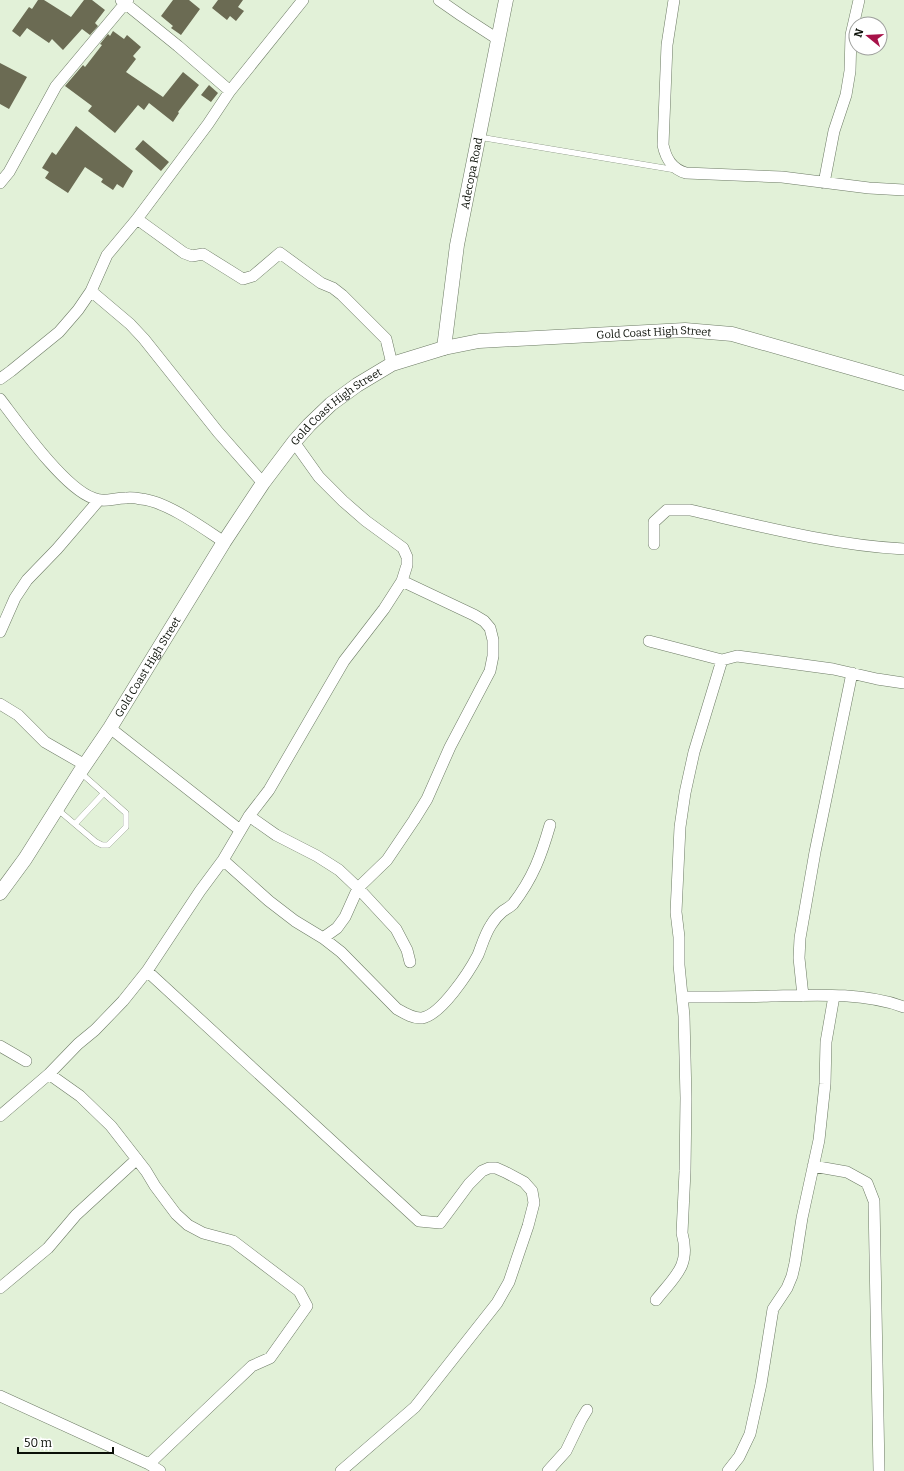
<svg xmlns="http://www.w3.org/2000/svg" width="904" height="1471" font-family="Bitter,serif">
<rect width="100%" height="100%" fill="#e2f1d8"/>
<path fill="#6b6b53" d="M38 0H44L71 17 84 0H92L105 10 95 23 98 26 90 35 82 29 63 50 52 39 49 43 27 28 20 37 12 31 29 7 32 9Z
M173 0H189L200 9 181 35 171 28 173 26 161 16Z
M218 0H243L238 7 244 11 236 21 230 16 227 20 212 8Z
M113 31 124 39 127 35 141 47 133 56 136 59 126 72 163 97 183 72 199 85 178 112 179 113 173 122 149 103 144 110 138 105 115 133 88 111 92 106 65 86 83 65 85 67 102 45 100 44 108 34 110 36Z
M0 63 27 77 9 109 0 104Z
M209 85 218 93 211 102 201 95Z
M76 126 133 171 123 188 117 184 113 190 101 182 103 179 85 167 68 193 45 178 49 172 42 168 52 152 56 155Z
M143 140 169 162 161 171 135 149Z"/>
<g fill="none" stroke-linecap="round" stroke-linejoin="round">
<defs>
<path id="service" d="M479 137 676 170
M57 809 96 842 102 845H108L126 827V813L81 773
M75 824 104 793"/>
<path id="minor" d="M121 0 178 46 230 91
M439 0 462 16 499 40
M674 0 667 45 663 145C666 159 672 169 686 173L782 177 869 188 904 190
M0 183 9 172 56 86 128 0
M824 183 834 131 846 95 850 71 851 35 859 0
M137 219 184 253 192 256 203 254 243 279 253 276 280 253 321 283 333 288 342 295 386 339 392 364
M91 291 130 324 144 339 218 432 263 483
M0 379 11 371 59 332 78 310 91 291 107 255 137 219 208 124 230 91 303 0
M0 399C19 424 64 488 93 498 105 503 113 498 126 498 130 497 136 498 141 499 166 501 203 528 224 542
M654 544V522L667 510H690C760 526 832 545 904 549
M0 632 15 598 27 580 57 549 99 500
M649 641 722 660 737 656 833 669 877 679 904 683
M0 704 18 715 45 742 85 765
M110 728 240 830
M249 816 276 835 317 856 339 870 358 888 396 929 407 950 410 962
M223 860 269 901 295 921 323 938 341 952 397 1009C404 1013 414 1019 422 1018 441 1015 469 972 478 955 482 945 485 934 491 925 494 920 498 915 503 911 506 909 510 907 513 904 533 878 541 856 550 825
M323 938 337 928 345 917 358 888 387 860 414 820 427 799 450 747 490 671 493 656V640L490 628 484 621 474 615 402 581
M147 971 419 1221 440 1223 469 1184 482 1171 489 1168H496L505 1172 524 1182 532 1191 534 1203 528 1226 509 1282 497 1303 415 1407 341 1471
M803 996 799 958 800 938 815 852 852 673
M682 997C712 997 741 997 771 996 814 995 863 992 904 1007
M0 1046 26 1061
M49 1074 80 1096 111 1126 146 1171 155 1186 176 1214 188 1225 203 1233 233 1241 299 1291 307 1306 270 1358 252 1366 149 1464
M0 1116 49 1074 78 1044 95 1030 123 1001 147 971 200 891 223 860 249 816 269 790 344 661 384 609 402 581 407 565V557L403 548 366 521 343 501 319 477 294 442
M813 1166 847 1172 867 1183 874 1201 879 1471
M0 1288 48 1248 76 1215 137 1159
M656 1300C675 1276 691 1266 682 1233L685 1171 686 1098 684 1016 679 965V937L676 912 680 827 685 793 694 752 722 660
M0 1396 149 1464 160 1471
M548 1471 566 1451 581 1420 587 1410
M728 1471 739 1457 750 1434 761 1384 773 1309 787 1288 792 1276 795 1263 802 1218 819 1140 825 1084 826 1042 834 996"/>
<g id="tertiary">
<path id="s1" d="M444 348 457 245 506 0"/>
<path id="s2" d="M0 893 25 859 80 772 110 728 224 542 263 483 294 442 309 425 331 404 357 385 392 364 444 348 479 341 685 330 732 334 904 383"/>
</g>
</defs>
<use href="#service" stroke="#6d7b65" stroke-width="6"/>
<use href="#minor" stroke="#6d7b65" stroke-width="12"/>
<use href="#tertiary" stroke="#6d7b65" stroke-width="15"/>
<use href="#service" stroke="#fff" stroke-width="5.5"/>
<use href="#minor" stroke="#fff" stroke-width="11"/>
<use href="#tertiary" stroke="#fff" stroke-width="14"/>
</g>
<g text-anchor="middle" dominant-baseline="central" stroke-width="4" stroke-linejoin="round" paint-order="stroke">
<g font-size="11" fill="#0b1008" stroke="#fff">
<text stroke="none"><textPath href="#s1" startOffset="177">Adecopa Road</textPath></text>
<text stroke="none"><textPath href="#s2" startOffset="930">Gold Coast High Street</textPath></text>
<text stroke="none"><textPath href="#s2" startOffset="594">Gold Coast High Street</textPath></text>
<text stroke="none"><textPath href="#s2" startOffset="270">Gold Coast High Street</textPath></text>
</g>
</g>
<g transform="translate(868 36) rotate(288)"><circle r="19" fill="#ffffff" stroke="#9d9f9c"/>
<path d="M0-3L7 15L0 10L-7 15Z" fill="#a71249"/>
<text y="-6" font-size="11" font-weight="bold" text-anchor="middle" fill="#0b1008">N</text>
</g>
<path d="M18 1447v6h95v-6" fill="none" stroke="#0b1008" stroke-width="2"/>
<text x="24" y="1447" font-size="12" fill="#0b1008" stroke="#ffffff" stroke-width="3" paint-order="stroke">50 m</text>
</svg>
